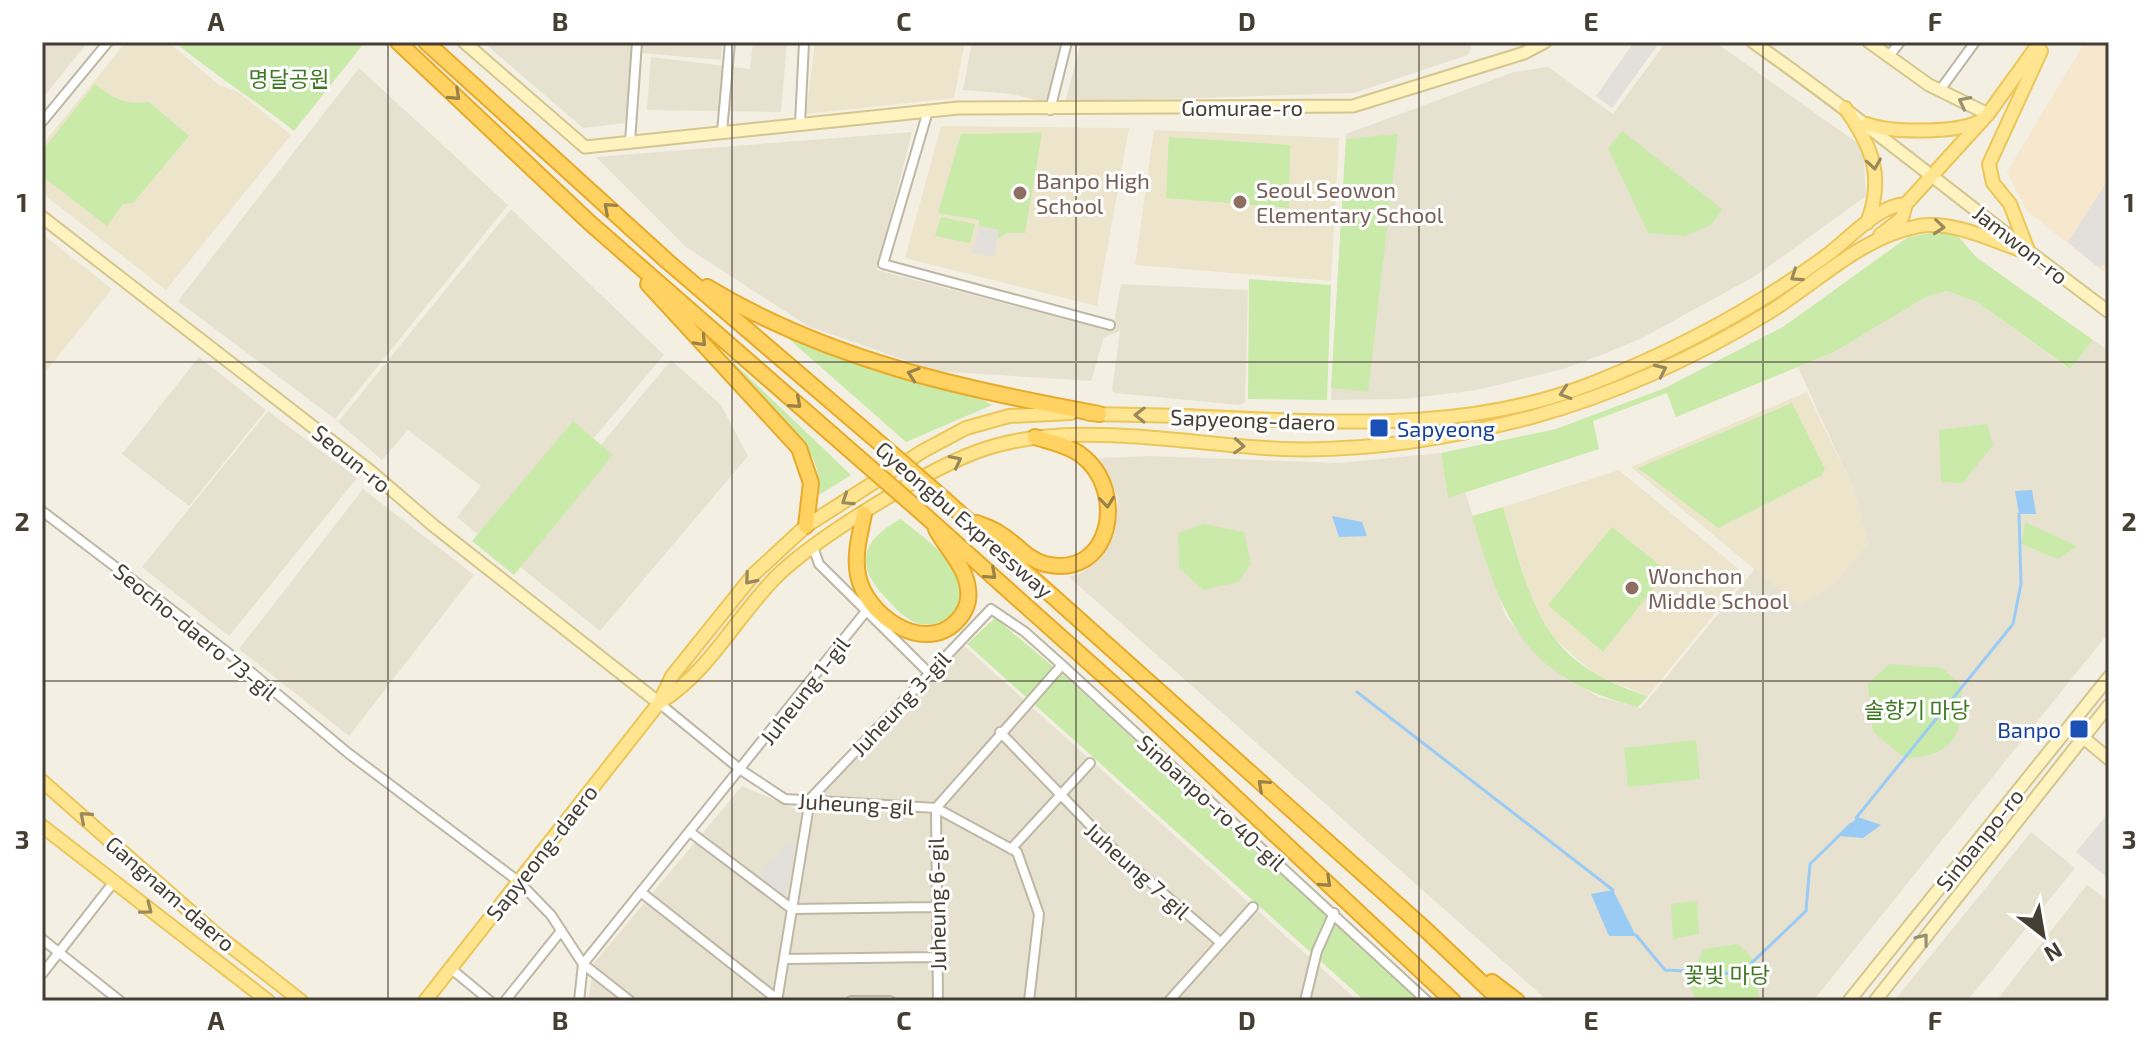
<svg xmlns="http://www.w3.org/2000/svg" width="2151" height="1043" font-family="'Exo 2','Noto Sans KR',sans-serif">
<rect width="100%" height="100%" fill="#f3efe3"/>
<path fill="#e7e1d0" d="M42 42H88L42 99Z
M483 42H722L721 60 642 53 625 123 583 128Z
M753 42H787L781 112 647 110 651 57 750 69Z
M972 42H1067L1051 104 1012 94 963 90Z
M1081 42H1473L1468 55 1354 93 1065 102Z
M1666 42H1715L1863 147 1866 196 1757 275 1642 338 1604 354 1563 369 1477 390 1405 399 1331 400 1346 134 1514 72 1548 67 1613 114Z
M359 68 508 205 335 419 178 301Z
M912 132 877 270 1102 329 1114 322 1121 284 1248 290 1245 402 1240 405 1115 393 1112 390 1120 331 1104 337 1091 381 936 371 808 326 686 247 596 157Z
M511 209 664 355 498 551 457 517 481 486 408 430 382 460 338 422Z
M1947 291 1977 302 2069 369 2093 340 2109 351V632L1813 1001H1548L1069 577 1082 573 1102 557 1114 535 1118 498 1099 458 1151 456 1339 463 1441 453 1448 497 1465 492 1506 617 1531 648 1563 677 1599 697 1641 708 1755 569 1798 604 1868 544 1852 486 1798 367 1834 352 1926 297Z
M199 357 266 410 189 506 122 454Z
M671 360 721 405 748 456 600 631 508 557Z
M268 411 357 478 229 636 142 567Z
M363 489 474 575 349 736 239 649Z
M962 644 1358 1001H588L594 963 742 786 798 810 822 795Z
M2031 832 2075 868 1967 1001H1894Z
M2087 885 2109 901V1001H1996Z"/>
<path fill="#f7e7cc" d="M2085 42H2109V276L2027 211 2007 172Z"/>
<path fill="#ede5cb" d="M126 42H168L219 85 237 91 291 135 166 290 42 193V145Z
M815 42H965L954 98 806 114Z
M941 126 1129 128 1097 306 905 258Z
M1154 130 1339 138 1331 281 1135 265Z
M42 234 112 289 42 376Z
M1807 392 1852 486 1868 544 1833 585 1798 605 1631 467Z
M1619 470 1746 575 1648 696 1597 676 1549 634 1532 602 1503 507Z"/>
<path fill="#c9eaa8" d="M175 42H365L294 131C254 99 214 75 175 42Z
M95 84C114 99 125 105 149 102L189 136 133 203 123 204 107 226 42 176V151Z
M1622 131 1722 209 1711 225 1685 236 1648 233 1608 148Z
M1042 133 1025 233H1007L997 239 999 230 979 226V220L938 213 961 134Z
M1398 134 1368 392 1331 388 1346 139Z
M1169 137 1290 145 1289 208 1166 198Z
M941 217 975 224 970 243 935 236Z
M1942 231 1959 237 1976 257 2093 340 2070 369 1977 302 1947 291 1926 297 1834 352 1676 417 1667 393 1593 421 1599 449 1448 498 1441 453 1556 429 1665 388 1783 327 1908 237Z
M1249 279 1331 285 1327 400 1248 399Z
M772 324 975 396 992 405 906 442Z
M716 346 851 475 819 495 818 473 813 458 713 348Z
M1792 403 1825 469 1821 476 1718 528 1638 468Z
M573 421 613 455 514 575 472 541Z
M1987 424 1993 445 1963 483 1941 482 1939 430Z
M1503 507C1533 605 1539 662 1648 696L1638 707C1523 678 1503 620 1472 516Z
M901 519C923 538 989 580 952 615 943 623 928 627 917 623 905 619 896 609 888 600 853 566 861 540 901 519Z
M2025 522 2077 546 2058 559 2022 544Z
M1204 524 1244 532 1251 563 1239 582 1203 590 1179 568 1178 533Z
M1612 527 1667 571 1603 652 1548 605Z
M995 618 1069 680 1419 1001H1365L967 644Z
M1889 664 1942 668 1961 685C1964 731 1957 757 1905 758L1873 732 1868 684Z
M1696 740 1700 779 1628 787 1624 748Z
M1697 901 1699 934 1673 939 1671 904Z
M1739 944 1754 960 1759 1001H1697L1687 982 1704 949Z"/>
<path fill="#e3e0dc" d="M1634 42H1660L1612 108 1596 96Z
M2109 178V264L2098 267 2068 242Z
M979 226 999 230 994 257 972 253Z
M2109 812V879L2076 852Z
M784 844 795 846 787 896H776L761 883V874L765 864 776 859Z"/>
<path fill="#9acbf4" d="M2032 490 2036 514H2019L2015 491Z
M1332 516 1362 522 1367 536 1339 537Z
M1858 817 1881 825 1863 838 1838 836Z
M1613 890 1636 936H1609L1591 894Z"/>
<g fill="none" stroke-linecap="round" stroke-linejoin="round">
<path stroke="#9acbf4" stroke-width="3" d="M1357 692 1613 890
M1856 818 2013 624 2021 584 2019 514
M1636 935 1665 970 1740 974 1806 911 1810 864 1851 824"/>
<defs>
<path id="street" d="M1889 56 1900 42
M1940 90 1975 42
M1050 110 1067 42
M928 111 883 264 1110 325
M42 122 108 42
M800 124 804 42
M722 132 730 42
M630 142 637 42
M42 511 227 652 348 753 518 881 551 915 583 964 630 1001
M813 547 819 564 928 672
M659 703 741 770 785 799 936 808 1017 852 1039 914 1029 1001
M1000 732 1121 857 1220 942
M810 799 991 609 1025 632 1062 665 1427 1001
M690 832 792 909 934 907
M1011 849 1090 763
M642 893 778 1000
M42 939 120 1001
M784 959 936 957
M449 967 490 1001
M42 974 113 883
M505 1001 561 931
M579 1001 583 964 867 610
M777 1001 810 799
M851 1001H890
M938 1001 936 808 1062 665
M1169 1001 1253 907
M1305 1001 1317 951 1334 913"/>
<path id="secondary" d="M464 42 585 147 958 108 1353 106 1524 53 1545 42
M1753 42C1875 128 1989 223 2109 312
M1869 42 1929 85 1988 114
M42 217 370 471 434 526 659 703
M2079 734 2109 759
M1849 1001 2109 677
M1875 1001 2109 705"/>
<path id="primary" d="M1845 108C1872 146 1885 177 1867 223
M1867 124C1890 133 1956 133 1978 122
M1880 235 1902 218 1906 204 1988 114 2040 42
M2029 253 2010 204 1993 183 1989 164 2041 51
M1089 414C1128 415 1166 415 1204 417 1336 422 1468 433 1593 383 1677 350 1754 309 1826 256 1849 239 1878 205 1906 204
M662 701C709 671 736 618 774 579 812 540 916 477 966 456 1060 415 1183 445 1283 449 1366 452 1452 438 1532 417 1615 394 1694 358 1768 313 1815 284 1862 236 1919 226 1954 220 1995 242 2029 253
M42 781 218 936 301 1001
M42 826 268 1001
M425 1001 659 703 672 676 754 574 806 526 923 451 966 428 1009 416 1071 413"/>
<path id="highway" d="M398 42 590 223 867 465
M426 42 667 261 890 452
M648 284 799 448 811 483 806 526
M707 287C828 360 962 389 1099 414
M944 499 1426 930 1501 1001
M921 512 1140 708 1453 1001
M864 514C860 534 854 555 858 575 865 614 922 655 956 622 965 613 970 602 968 589 966 567 946 548 936 529
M977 523C984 526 992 528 999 533 1015 542 1026 559 1045 564 1112 580 1128 490 1081 455 1068 445 1050 442 1035 437
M1492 982 1517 1001"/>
</defs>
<use href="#street" stroke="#beb7a5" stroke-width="12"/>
<use href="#secondary" stroke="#d5c68f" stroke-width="15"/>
<use href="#primary" stroke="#ebc659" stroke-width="16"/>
<use href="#highway" stroke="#e7aa29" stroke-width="18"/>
<use href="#street" stroke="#fff" stroke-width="8"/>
<use href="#secondary" stroke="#fff3c0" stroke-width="11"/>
<use href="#primary" stroke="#ffe58f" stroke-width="12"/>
<use href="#highway" stroke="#ffd261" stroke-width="14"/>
<defs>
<path id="highway-bridge" d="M890 452 944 499
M867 465 921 512"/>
</defs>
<use href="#highway-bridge" stroke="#e7aa29" stroke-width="18" stroke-linecap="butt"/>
<use href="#highway-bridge" stroke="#ffd261" stroke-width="14"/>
</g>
<defs><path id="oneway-chevron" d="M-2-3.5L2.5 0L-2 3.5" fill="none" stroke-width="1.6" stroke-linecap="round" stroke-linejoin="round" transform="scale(2)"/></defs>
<g stroke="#998148">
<use href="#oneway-chevron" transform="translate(455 95) rotate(43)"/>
<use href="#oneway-chevron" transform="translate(609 208) rotate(-138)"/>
<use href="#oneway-chevron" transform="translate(701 341) rotate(47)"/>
<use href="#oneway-chevron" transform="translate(913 374) rotate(-162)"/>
<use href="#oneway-chevron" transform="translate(796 403) rotate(41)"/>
<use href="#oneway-chevron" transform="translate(1107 502) rotate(84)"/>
<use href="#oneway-chevron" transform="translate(991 574) rotate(42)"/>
<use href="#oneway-chevron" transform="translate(1263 785) rotate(-138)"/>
<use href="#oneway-chevron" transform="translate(1326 882) rotate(43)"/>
</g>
<g stroke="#998f72">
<use href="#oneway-chevron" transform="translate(1964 102) rotate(-153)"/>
<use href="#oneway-chevron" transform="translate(1923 939) rotate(-52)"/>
</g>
<g stroke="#99895c">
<use href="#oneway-chevron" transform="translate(1874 164) rotate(81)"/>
<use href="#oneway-chevron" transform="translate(1939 227) rotate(5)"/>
<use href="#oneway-chevron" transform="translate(1796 276) rotate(146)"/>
<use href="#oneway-chevron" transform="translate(1661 370) rotate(-25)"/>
<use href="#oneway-chevron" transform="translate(1565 393) rotate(162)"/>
<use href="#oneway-chevron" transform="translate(1140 415) rotate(-179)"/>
<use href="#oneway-chevron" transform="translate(1239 446) rotate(3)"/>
<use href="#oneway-chevron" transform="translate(956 461) rotate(-27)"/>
<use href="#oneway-chevron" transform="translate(847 500) rotate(147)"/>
<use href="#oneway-chevron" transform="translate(750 579) rotate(130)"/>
<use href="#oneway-chevron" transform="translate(85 817) rotate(-139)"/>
<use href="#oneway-chevron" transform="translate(147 909) rotate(37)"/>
</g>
<path fill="none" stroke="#453e33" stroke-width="2" stroke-opacity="0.55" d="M388 42V1001M732 42V1001M1076 42V1001M1419 42V1001M1763 42V1001M42 362H2109M42 681H2109"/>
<g fill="#8d6e63" stroke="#fff" stroke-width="3">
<circle cx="1020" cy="193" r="8"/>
<circle cx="1240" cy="202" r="8"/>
<circle cx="1632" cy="588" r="8"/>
</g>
<g fill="#1a4fb4" stroke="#fff" stroke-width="3">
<rect x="1369" y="418" width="20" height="20" rx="4"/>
<rect x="2069" y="719" width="20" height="20" rx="4"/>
</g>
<g text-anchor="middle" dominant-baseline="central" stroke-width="6" stroke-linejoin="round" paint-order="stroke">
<g font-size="22" fill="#407923" stroke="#fff">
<text x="289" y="78">명달공원</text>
<text x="1917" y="709">솔향기 마당</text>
<text x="1727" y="974">꽃빛 마당</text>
</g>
<g font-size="22" fill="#453e33" stroke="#fff">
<text x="1242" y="107">Gomurae-ro</text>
<text transform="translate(2021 244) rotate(38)">Jamwon-ro</text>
<text transform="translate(1253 419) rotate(2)">Sapyeong-daero</text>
<text transform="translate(352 458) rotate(39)">Seoun-ro</text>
<text transform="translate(965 519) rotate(41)">Gyeongbu Expressway</text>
<text transform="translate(196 631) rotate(39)">Seocho-daero 73-gil</text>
<text transform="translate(804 690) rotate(-52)">Juheung 1-gil</text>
<text transform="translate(900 703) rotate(-47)">Juheung 3-gil</text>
<text transform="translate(1212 802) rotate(42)">Sinbanpo-ro 40-gil</text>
<text transform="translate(856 803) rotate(3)">Juheung-gil</text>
<text transform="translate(1979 839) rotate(-51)">Sinbanpo-ro</text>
<text transform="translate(541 852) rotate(-52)">Sapyeong-daero</text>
<text transform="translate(1138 870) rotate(42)">Juheung 7-gil</text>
<text transform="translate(171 893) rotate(41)">Gangnam-daero</text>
<text transform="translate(936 904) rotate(-91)">Juheung 6-gil</text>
</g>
<g font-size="22" fill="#785e54" stroke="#fff" text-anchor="start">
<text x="1036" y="180">Banpo High<tspan x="1036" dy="25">School</tspan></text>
<text x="1256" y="189">Seoul Seowon<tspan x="1256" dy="25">Elementary School</tspan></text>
<text x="1648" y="575">Wonchon<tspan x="1648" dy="25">Middle School</tspan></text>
</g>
<g font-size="22" fill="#164399" stroke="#fff" text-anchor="start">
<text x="1397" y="428">Sapyeong</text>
<text x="2061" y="729" text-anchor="end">Banpo</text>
</g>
</g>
<rect width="2151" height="1043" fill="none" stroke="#ffffff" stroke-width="88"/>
<g transform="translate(2043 935) rotate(149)" stroke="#ffffff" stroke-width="6" paint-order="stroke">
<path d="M0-6L14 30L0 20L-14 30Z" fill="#453e33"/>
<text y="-12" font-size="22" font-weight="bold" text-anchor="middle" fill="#453e33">N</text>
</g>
<rect x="44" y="44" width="2063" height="955" fill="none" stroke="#453e33" stroke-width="3"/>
<g font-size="26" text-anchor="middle" font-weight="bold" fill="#453e33">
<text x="216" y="31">A</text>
<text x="560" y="31">B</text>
<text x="904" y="31">C</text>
<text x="1247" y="31">D</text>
<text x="1591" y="31">E</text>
<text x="1935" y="31">F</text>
<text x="22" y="212">1</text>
<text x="2129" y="212">1</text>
<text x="22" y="531">2</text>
<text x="2129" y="531">2</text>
<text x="22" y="849">3</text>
<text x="2129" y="849">3</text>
<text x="216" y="1030">A</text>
<text x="560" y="1030">B</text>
<text x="904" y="1030">C</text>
<text x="1247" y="1030">D</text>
<text x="1591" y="1030">E</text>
<text x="1935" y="1030">F</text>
</g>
</svg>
